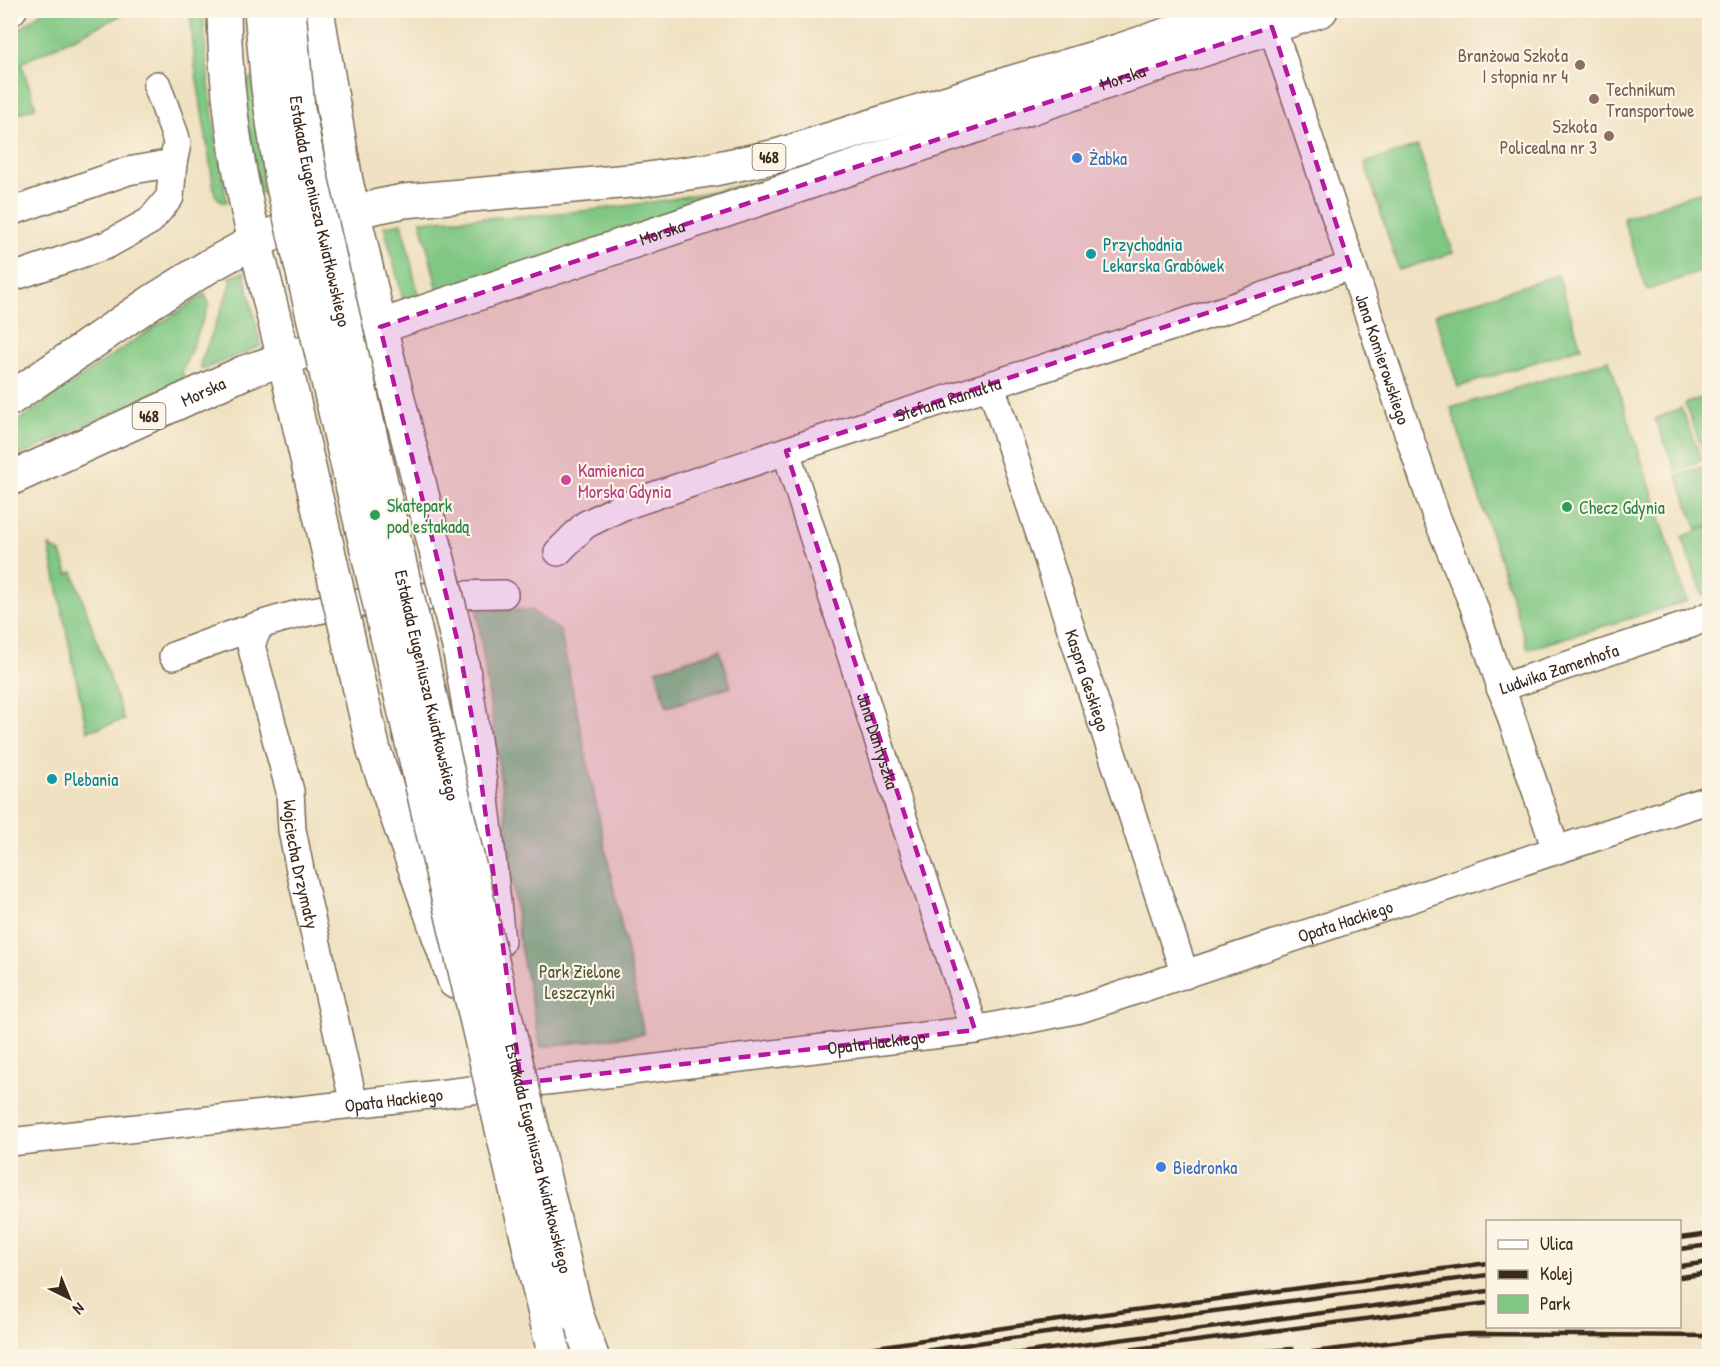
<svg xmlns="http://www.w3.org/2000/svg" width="1720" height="1367" font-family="'Patrick Hand',sans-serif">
<rect width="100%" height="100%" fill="#fcf5e5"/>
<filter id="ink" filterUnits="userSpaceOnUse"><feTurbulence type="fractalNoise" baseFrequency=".0167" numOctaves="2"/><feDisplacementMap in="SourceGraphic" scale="12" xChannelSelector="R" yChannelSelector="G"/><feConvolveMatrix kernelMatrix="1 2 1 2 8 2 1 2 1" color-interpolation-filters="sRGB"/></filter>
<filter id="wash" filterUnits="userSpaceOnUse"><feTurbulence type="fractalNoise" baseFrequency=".008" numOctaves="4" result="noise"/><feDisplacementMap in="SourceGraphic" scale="24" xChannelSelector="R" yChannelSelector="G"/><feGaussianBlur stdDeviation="1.35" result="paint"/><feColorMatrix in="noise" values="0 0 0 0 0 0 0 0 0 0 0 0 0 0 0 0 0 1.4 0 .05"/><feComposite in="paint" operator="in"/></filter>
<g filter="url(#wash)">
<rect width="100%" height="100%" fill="#efe1c1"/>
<path fill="#80c783" stroke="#5e7850" stroke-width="1.5" d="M43 11H130L21 63 36 107 11 116V36Z
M190 11H203C206 75 215 138 227 202H222L215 195 195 67Z
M252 77 272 197 260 193 242 89 244 83Z
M1418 146 1453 253 1399 270 1365 163Z
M798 172 439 295 421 221C459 218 498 218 536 215 624 209 712 194 798 172Z
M1709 189V269L1647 290 1623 218Z
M402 223 420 303 405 307 384 226Z
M244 272 261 346 202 370 200 364 232 282 230 277Z
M1558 275 1581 347 1458 387 1435 314Z
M205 294 209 305 182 372 185 379 11 460V426L111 356Z
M1609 360 1687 601 1528 649 1451 408Z
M1709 395V457L1706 459 1685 404Z
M1681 408 1702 460 1676 471 1655 419Z
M1704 466 1709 482V524L1697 529 1677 476Z
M1709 526V589L1703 596 1682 537Z
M49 546 61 553 68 574 73 572 124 720 87 731Z
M477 610H531L560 631 644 1034 541 1047 520 946 504 804Z
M720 650 731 687 667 707 656 670Z"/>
</g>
<g filter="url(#ink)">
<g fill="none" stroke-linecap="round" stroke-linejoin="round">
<defs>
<g id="minor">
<path d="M10 13 13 10"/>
<path id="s1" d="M1272 27 1436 516 1473 604 1556 850"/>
<path d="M157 85 175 135 177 144 173 163"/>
<path d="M10 213 16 210 128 171 173 163 170 197 150 221 107 245 10 278"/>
<path id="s2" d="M988 387 995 398 1185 975"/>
<path id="s3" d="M786 451 904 821 975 1030"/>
<path id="s4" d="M558 552 585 525 621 507 786 451 1230 308 1350 266"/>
<path id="s5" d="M259 626 251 645 290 791 292 830 300 870 354 1104"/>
<path d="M173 656C217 640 262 622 308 612 372 598 438 595 504 594"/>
<path id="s6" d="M1500 688 1691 624 1710 615"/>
<path id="s7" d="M10 1142 354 1104 975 1030 1080 1009 1710 799"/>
</g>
<g id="major">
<path d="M353 210 380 327"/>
<path d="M255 241 284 359"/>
<path d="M10 399 153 301 211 265 255 241 311 220 404 201 641 180 709 170 777 156 986 90 1121 50 1240 10"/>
<path id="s8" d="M10 479 245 372 1321 10"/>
</g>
<path id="highway" d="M224 10C225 88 236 166 255 241
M317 10 346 181 353 210
M380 327 432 534
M284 359 334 576
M459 647C477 745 488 842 498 941
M374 751 455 982
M577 1316 592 1356"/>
</defs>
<use href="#minor" stroke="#7a6a57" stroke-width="30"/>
<use href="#major" stroke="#7a6a57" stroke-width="36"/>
<use href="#highway" stroke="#7a6a57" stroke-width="36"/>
<use href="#minor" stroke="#fff" stroke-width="27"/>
<use href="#major" stroke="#fff" stroke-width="33"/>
<use href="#highway" stroke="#fff" stroke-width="33"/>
<path stroke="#3b2a1e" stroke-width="4.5" d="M1680 1238 1710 1234
M1680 1249 1710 1245
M1680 1266 1710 1262
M1680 1277 1710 1273
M816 1356 1037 1323 1488 1263
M890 1356 1039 1334 1488 1275
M997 1356 1488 1291
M1081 1356 1488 1303
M1194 1356 1292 1349
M1281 1356 1441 1336 1471 1334 1710 1336"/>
<defs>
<g id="highway-bridge">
<path d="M261 10 268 88 282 182C373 569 459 958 552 1344"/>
<path id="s9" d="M289 10 298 109 309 168 465 848 577 1316"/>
<path d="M432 534 459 647"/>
<path d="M334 576 374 751"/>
</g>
</defs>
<use href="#highway-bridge" stroke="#7a6a57" stroke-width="36" stroke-linecap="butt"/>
<use href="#highway-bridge" stroke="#fff" stroke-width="33"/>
</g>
</g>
<path fill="#b5179e" fill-opacity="0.2" stroke="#b5179e" stroke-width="4.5" stroke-dasharray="12 8" stroke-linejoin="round" d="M1272 27 1350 266 786 451 975 1030 521 1083 475 734 459 647 380 327Z"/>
<g fill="#8d6e63" stroke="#fcf5e5" stroke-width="2">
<circle cx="1580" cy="65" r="6"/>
<circle cx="1594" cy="99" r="6"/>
<circle cx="1609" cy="136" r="6"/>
</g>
<g fill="#3f7fe0" stroke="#fcf5e5" stroke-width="2">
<circle cx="1077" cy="158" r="6"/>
<circle cx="1161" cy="1167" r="6"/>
</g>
<g fill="#0f9aa8" stroke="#fcf5e5" stroke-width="2">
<circle cx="1091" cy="254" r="6"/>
<circle cx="52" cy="779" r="6"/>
</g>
<circle fill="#d1479c" stroke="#fcf5e5" stroke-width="2" cx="566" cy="480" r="6"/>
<g fill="#2e9e5b" stroke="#fcf5e5" stroke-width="2">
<circle cx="1567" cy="507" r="6"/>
<circle cx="375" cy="515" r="6"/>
</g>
<g text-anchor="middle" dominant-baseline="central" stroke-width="4.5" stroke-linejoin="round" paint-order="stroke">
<g fill="#fcf5e5" stroke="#75675a" stroke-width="1.5">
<rect x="752.5" y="144" width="33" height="26" rx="4.5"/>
<rect x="132.5" y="403" width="33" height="26" rx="4.5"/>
</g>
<g font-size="16" font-weight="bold" fill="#3b2a1e">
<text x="769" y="157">468</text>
<text x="149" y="416">468</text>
</g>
<g font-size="18" fill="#785e54" stroke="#fcf5e5" text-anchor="end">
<text x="1568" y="55">Branżowa Szkoła<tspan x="1568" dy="21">I stopnia nr 4</tspan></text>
<text x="1606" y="89" text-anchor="start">Technikum<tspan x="1606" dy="21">Transportowe</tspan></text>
<text x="1597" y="126">Szkoła<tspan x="1597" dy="21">Policealna nr 3</tspan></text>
</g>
<g font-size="18" fill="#3b2a1e" stroke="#fcf5e5">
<text stroke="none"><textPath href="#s8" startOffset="1184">Morska</textPath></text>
<text stroke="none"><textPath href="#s9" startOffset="204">Estakada Eugeniusza Kwiatkowskiego</textPath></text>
<text stroke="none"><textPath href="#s8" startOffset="698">Morska</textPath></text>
<text stroke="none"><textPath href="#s1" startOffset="350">Jana Komierowskiego</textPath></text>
<text stroke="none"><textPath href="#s8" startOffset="212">Morska</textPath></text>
<text stroke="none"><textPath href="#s4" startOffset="423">Stefana Ramułta</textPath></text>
<text stroke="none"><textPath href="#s6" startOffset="62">Ludwika Zamenhofa</textPath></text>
<text stroke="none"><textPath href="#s2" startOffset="310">Kaspra Geskiego</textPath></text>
<text stroke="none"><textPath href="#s9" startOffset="690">Estakada Eugeniusza Kwiatkowskiego</textPath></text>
<text stroke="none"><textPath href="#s3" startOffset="304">Jana Dantyszka</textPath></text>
<text stroke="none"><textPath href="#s5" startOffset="246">Wojciecha Drzymały</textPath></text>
<text stroke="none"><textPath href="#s7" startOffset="1358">Opata Hackiego</textPath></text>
<text stroke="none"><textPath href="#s7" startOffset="872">Opata Hackiego</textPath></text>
<text stroke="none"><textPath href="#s7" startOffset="386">Opata Hackiego</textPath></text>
<text stroke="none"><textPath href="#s9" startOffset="1176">Estakada Eugeniusza Kwiatkowskiego</textPath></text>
</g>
<g font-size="18" fill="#366cbe" stroke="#fcf5e5" text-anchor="start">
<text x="1089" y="158">Żabka</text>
<text x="1173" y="1167">Biedronka</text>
</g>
<g font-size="18" fill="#0d838f" stroke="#fcf5e5" text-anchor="start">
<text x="1103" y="244">Przychodnia<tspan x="1103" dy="21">Lekarska Grabówek</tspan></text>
<text x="64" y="779">Plebania</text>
</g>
<g font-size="18" fill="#b23c85" stroke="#fcf5e5" text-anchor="start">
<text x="578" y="470">Kamienica<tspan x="578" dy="21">Morska Gdynia</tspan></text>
</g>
<g font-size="18" fill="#27864d" stroke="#fcf5e5" text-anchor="start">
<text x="387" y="505">Skatepark<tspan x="387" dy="21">pod estakadą</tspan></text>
<text x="1579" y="507">Checz Gdynia</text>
</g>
<g font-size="18" fill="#50593c" stroke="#fcf5e5">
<text x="580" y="971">Park Zielone<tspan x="580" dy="21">Leszczynki</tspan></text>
</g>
</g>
<rect width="1720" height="1367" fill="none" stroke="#fcf5e5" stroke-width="36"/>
<rect x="1486" y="1220" width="195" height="108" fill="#fcf5e5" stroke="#afa495" stroke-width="1.5"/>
<rect x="1498" y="1240" width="30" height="9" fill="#ffffff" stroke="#afa495" stroke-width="1.5"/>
<text x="1540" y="1250" font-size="18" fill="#3b2a1e">Ulica</text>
<rect x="1498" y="1270" width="30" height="9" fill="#3b2a1e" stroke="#afa495" stroke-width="1.5"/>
<text x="1540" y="1280" font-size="18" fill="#3b2a1e">Kolej</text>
<rect x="1498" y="1295" width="30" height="18" fill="#80c783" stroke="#afa495" stroke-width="1.5"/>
<text x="1540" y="1310" font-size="18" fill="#3b2a1e">Park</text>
<g transform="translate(69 1298) rotate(137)" stroke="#fcf5e5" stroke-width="4.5" paint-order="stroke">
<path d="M0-4.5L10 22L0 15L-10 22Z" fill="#3b2a1e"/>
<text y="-9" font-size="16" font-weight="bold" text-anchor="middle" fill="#3b2a1e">N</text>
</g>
</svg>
